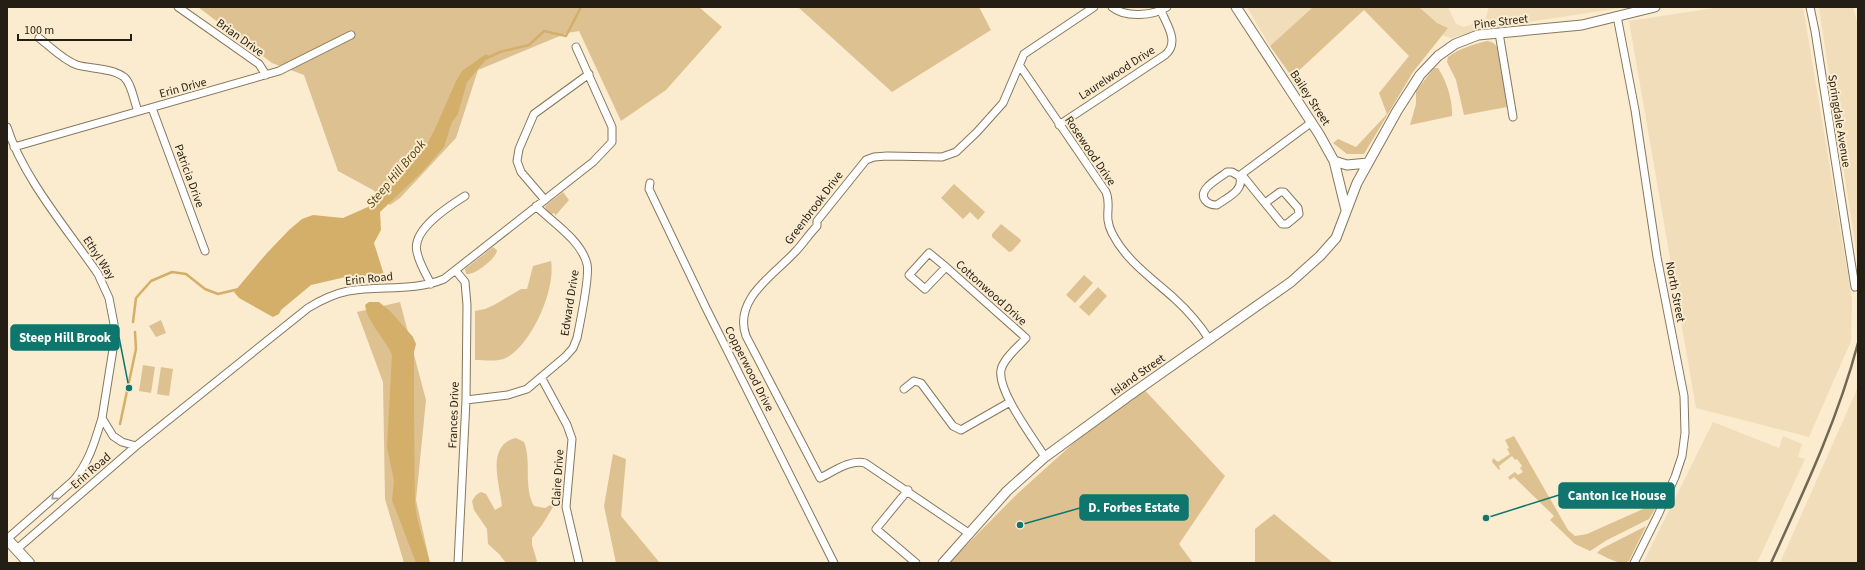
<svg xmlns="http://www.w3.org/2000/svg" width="1865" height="570" font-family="'Source Sans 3',sans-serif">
<rect width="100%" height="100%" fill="#fbebcf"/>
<path fill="#f1ddba" d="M1247 7H1313L1270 46Z
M1419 7H1448L1456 24 1464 27 1485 20 1489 7 1621 8 1528 22 1502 23 1500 26 1451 38 1442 35 1448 28 1437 23Z
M1721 7H1803L1852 299 1851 341 1809 437 1696 408 1629 21Z
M1829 7H1853L1858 25V263L1819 8Z
M1858 387V563H1780Z
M1713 422 1779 448 1783 436 1802 444 1798 457 1805 459 1757 563H1643Z"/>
<path fill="#ddc191" d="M198 7H699L722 27 666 90 621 121 579 31 567 33 478 70 456 138 400 198 390 205 373 190 338 171 304 75 272 63Z
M798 7H979L991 30 892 92Z
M1313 7H1419L1437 23 1448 28 1413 72 1364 154H1347L1333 143 1338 139 1356 147 1387 114 1379 93 1409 56 1364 10 1292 77 1270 46Z
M1487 41C1495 42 1497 46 1500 53L1507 107 1464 115 1456 80 1447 62 1448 57C1458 49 1474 44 1487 41Z
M1434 68H1438C1446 80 1453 100 1452 116L1410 125 1416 104V91Z
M954 184 985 212 978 220 970 212 963 219 941 198Z
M563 192 569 200 555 216V213L552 214V216L547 211 545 206Z
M1001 224 1020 239 1021 241 1012 251 1009 252 992 237V234Z
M493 247 497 250C497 258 474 276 466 274L465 269Z
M551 261C556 289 532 344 506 358 497 362 484 360 475 360V311L485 309 494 305 521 289H527L533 266Z
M1084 275 1093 283 1075 303 1066 295Z
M1098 287 1107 296 1089 316 1079 307Z
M400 302 426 400 416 500 430 563H404L385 499 383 382 357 312Z
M161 320 166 333 156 337 149 326Z
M143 365 155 367 151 393 139 391Z
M161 367 173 369 169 396 157 394Z
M1139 384 1225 476 1179 544 1193 563H949L1015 496Z
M1514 436 1568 530 1575 536 1587 534 1652 505 1655 509 1649 519 1607 540 1590 551 1575 544 1550 520 1554 516 1514 477 1510 480 1508 477 1515 472 1518 475 1523 472 1520 468 1522 466 1517 459 1515 460 1512 456 1499 466 1500 469 1499 470 1492 462 1493 458 1498 462 1510 454 1507 449 1509 448 1505 440Z
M516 438 524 442C532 462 523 486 534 506L545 508 552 504 553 507 542 525 532 538V545L537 561 535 563H506L499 554 488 544 487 529 474 510 472 501 476 495 481 492 486 494 495 510 502 506C500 485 485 445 516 438Z
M613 454 626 459 621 516 660 563H616L604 506Z
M1274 514 1333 563H1255V529Z
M1646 526 1629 561C1619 566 1607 557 1597 553L1601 549Z"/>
<path fill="#d4af6a" d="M486 54 489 56 467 82 458 114 452 122 444 147 421 173 380 212 381 230 374 243 384 275 350 276 311 285 281 310 279 314 273 317 239 298 234 292 267 253 289 230 302 219 313 215 343 218 370 206 388 191 422 153 435 129 456 81 462 71Z
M369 302H379L390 311 413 337 416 344 414 352C414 401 414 451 415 501 416 522 425 543 430 563H416L392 500 394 481 387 447 392 355C385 338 368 324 365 305Z"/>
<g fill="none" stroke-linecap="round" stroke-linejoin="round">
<path stroke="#d4af6a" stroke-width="2.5" d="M485 59 500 52 529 45 544 31 566 36 581 7
M133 322 136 298 151 281 172 272 186 274 205 289 218 294 239 289
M120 424 136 349 135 332"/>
<defs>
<path id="minor" d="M178 7 259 64 266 75
M1112 7C1125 18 1153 16 1167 7
M1810 7 1815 31 1855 287
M1617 16 1635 110 1657 257 1684 396 1685 433 1682 456 1675 477 1658 515 1634 563
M1499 33 1513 117
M39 38C51 47 63 60 77 65 91 69 112 68 124 77 132 84 134 102 138 111
M1020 66 1106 192C1112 207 1103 215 1112 233 1126 261 1153 279 1175 299 1188 311 1200 325 1209 339
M152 108 205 251
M1059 125 1165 55C1180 43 1167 25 1161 11
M7 127C23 178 68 230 98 274L109 298 114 324V343L102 418 113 436 122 442 136 446
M14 147 279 71 351 35
M1242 175 1282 224H1287L1299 214 1298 208 1284 192H1280L1265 203
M1239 176C1246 190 1226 198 1217 205 1212 205 1208 204 1205 200 1197 189 1220 178 1227 172H1232L1239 176 1312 122
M650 183 649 189 706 308 834 563
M545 200 521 172 517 161 519 149 534 114 589 74
M946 267 929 253 909 275 925 289 946 267 1026 338C1018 347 1003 359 1001 370 997 391 1034 439 1045 457
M456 271 465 282 467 305 466 400 458 563
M431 284C426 274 419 263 417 252 411 230 449 206 465 196
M541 377 567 425 572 439 566 507 579 563
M904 389 914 381 921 383 953 426 961 430 1010 402
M466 400 508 395 527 389 565 357 573 348 577 338C580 323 590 276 587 264 581 240 553 223 536 206
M908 490 876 529 916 563
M970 534 865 463C850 459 833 472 820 478L746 336C733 299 774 275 795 252 803 244 809 234 817 226V221L866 160 874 157 887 156 942 157 956 152 977 132 1003 103 1024 54 1094 7
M7 539 73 481C89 463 95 441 102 418
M17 549 136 446 308 308C321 300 333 294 348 291 380 285 413 292 444 279L593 162 612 142V127L576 47"/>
<path id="tertiary" d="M1236 7 1319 134 1334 161 1346 210
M1334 161 1347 165 1368 163
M943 563 1007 491 1045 457 1130 395 1291 282 1320 256 1336 238 1357 183 1397 111 1420 75 1438 56 1455 44 1478 35 1582 25 1655 7"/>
<path id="secondary" d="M7 539 29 563"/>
</defs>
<use href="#minor" stroke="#86785e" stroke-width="9"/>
<use href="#tertiary" stroke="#86785e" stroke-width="11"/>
<use href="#secondary" stroke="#86785e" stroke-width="12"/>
<use href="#minor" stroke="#fff" stroke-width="7"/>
<use href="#tertiary" stroke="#fff" stroke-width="9"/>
<use href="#secondary" stroke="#fff" stroke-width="10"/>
<path stroke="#706756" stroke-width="2.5" d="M1771 563C1804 491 1838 419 1858 343"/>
</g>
<defs><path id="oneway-chevron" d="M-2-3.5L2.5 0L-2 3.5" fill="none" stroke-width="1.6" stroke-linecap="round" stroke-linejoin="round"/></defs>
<use stroke="#9c9a95" href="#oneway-chevron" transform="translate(54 497) rotate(139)"/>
<g text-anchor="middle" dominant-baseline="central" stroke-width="4" stroke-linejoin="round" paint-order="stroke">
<g font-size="12" fill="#241e14" stroke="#fbebcf">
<text transform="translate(1501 22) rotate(-7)">Pine Street</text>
<text transform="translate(240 38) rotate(36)">Brian Drive</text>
<text transform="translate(1117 73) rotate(-33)">Laurelwood Drive</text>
<text transform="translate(183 88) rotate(-15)">Erin Drive</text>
<text transform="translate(1310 98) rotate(57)">Bailey Street</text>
<text transform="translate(1839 121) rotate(81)">Springdale Avenue</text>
<text transform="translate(1090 151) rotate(56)">Rosewood Drive</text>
<text transform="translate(189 176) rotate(70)">Patricia Drive</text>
<text transform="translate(814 208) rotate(-53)">Greenbrook Drive</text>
<text transform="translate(99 258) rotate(57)">Ethyl Way</text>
<text transform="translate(369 279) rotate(-6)">Erin Road</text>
<text transform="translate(1675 292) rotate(79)">North Street</text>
<text transform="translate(991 293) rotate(42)">Cottonwood Drive</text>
<text transform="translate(570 303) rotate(-81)">Edward Drive</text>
<text transform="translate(749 369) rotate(63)">Copperwood Drive</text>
<text transform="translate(1138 375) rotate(-35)">Island Street</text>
<text transform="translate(454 415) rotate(-88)">Frances Drive</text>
<text transform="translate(91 471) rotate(-41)">Erin Road</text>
<text transform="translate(558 478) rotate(-86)">Claire Drive</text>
</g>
<g font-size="13" font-style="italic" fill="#5a4108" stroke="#fbebcf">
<text transform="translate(396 174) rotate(-50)">Steep Hill Brook</text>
</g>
</g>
<path fill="none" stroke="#0f766e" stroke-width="1.5" d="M129 388L119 337M1486 518L1559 495M1020 525L1080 508"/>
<g fill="#0f766e" stroke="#fbebcf" stroke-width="1.5">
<circle cx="129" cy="388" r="4"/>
<circle cx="1486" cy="518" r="4"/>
<circle cx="1020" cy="525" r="4"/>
</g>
<g fill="#0f766e" stroke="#0f766e" stroke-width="1.5">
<rect x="11" y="325" width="108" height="25" rx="4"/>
<rect x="1559" y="483" width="115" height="25" rx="4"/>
<rect x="1080" y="495" width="108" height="25" rx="4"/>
</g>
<g font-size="13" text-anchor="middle" font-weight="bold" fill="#fff">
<text x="65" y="342">Steep Hill Brook</text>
<text x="1617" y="500">Canton Ice House</text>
<text x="1134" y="512">D. Forbes Estate</text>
</g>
<rect width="1865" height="570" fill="none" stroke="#241e14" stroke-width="16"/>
<path d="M18 34v6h113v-6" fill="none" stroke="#241e14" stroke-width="2"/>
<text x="24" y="34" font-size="12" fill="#241e14" stroke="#fbebcf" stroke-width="3" paint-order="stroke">100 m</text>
</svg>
